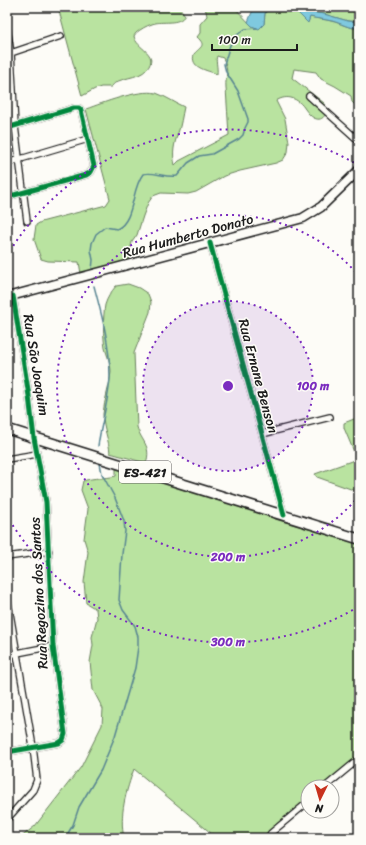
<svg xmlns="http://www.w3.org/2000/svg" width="366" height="845" font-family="Sriracha,sans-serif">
<rect width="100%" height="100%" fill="#fdfcf7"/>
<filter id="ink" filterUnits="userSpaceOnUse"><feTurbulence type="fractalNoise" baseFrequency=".025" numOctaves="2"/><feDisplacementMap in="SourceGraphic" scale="8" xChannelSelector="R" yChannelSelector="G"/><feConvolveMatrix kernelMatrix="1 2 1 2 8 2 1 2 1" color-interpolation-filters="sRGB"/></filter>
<g filter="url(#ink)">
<path fill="#b9e3a0" stroke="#6a805e" d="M58 7H179L185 15C179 26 162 20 152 24 146 26 141 29 136 33L134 36C136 49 160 53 147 69 138 80 118 76 111 87H101L95 89 82 96Z
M205 7H234L252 26 264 24 265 13 271 7H288L298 13 308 22 310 17C317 19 324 19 331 21 341 23 349 29 359 28V109L352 102 351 96 335 86 321 79 316 72 294 69 292 78 324 103C329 111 324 123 314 118 310 116 308 113 305 109 298 98 287 94 276 101L285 119 289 142 288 152 283 160 276 163 240 171 224 176 196 192 188 194 161 193 153 196 148 203 143 216 137 235 132 242 130 252 129 262 81 274 79 262 48 261 41 259 34 239 36 225 41 222 106 205 110 199 86 109C103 103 138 89 156 93 165 96 175 103 184 107 182 116 181 125 178 133 174 144 172 154 175 165L179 161 229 135C228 119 227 104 226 88 225 75 230 72 223 58L217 56C215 60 218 67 217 74 206 70 190 68 194 54 200 47 207 46 197 37L200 33V24L207 16Z
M303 7H359V22L348 21 324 14 311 12Z
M128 284 139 288 148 294 151 302 150 312 134 353 137 427C141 441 152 446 146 463L110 453C109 440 103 428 103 414 104 400 110 386 111 372 111 363 107 356 105 348 103 337 103 316 105 305 107 298 111 292 116 286Z
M359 417V492L317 477 315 474 357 459 344 428V423Z
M116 469 242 506 275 519 359 544V755L322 787H308V799L263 838H217L134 769C126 791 119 815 124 838H20L35 826 81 767 102 725 103 709 93 690 90 662 93 645 92 637 97 618 96 609 86 603 84 582 88 552 84 539 88 509 81 490 83 481C94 477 105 479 116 476Z"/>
<path fill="#7fc9df" stroke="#578491" d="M260 7H271L265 13 264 24 259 29 252 26 248 22 252 12Z
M288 7H303L311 12 324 14 348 21 359 22V28C349 29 341 23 332 21 324 19 317 19 310 17L308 23 298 13Z"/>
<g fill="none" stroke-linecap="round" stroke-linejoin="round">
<path stroke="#578491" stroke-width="1.5" d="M92 270 93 260 91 250 92 243 96 234 105 227 117 229C135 220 131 189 143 174 153 171 165 178 177 176L188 163 199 156 212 154 239 139 243 135 245 128 248 122V119L238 91 226 72 224 64 230 45 237 35 245 29 257 28
M94 286C102 316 110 345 110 377 109 400 101 423 98 446
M65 838 73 825 79 807 101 770 115 736 135 668 138 647V637L135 626 123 610 119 600 122 554 125 531 124 521 115 498 102 474 100 463"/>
<defs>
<path id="street" d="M7 28 11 53 15 126 27 221
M8 54 61 36
M309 96 359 141
M7 128 74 108H79L81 110 94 166 91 172 86 175 7 197
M7 163 88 139
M210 243 284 515
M262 434 330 417
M7 459 37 454
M7 557 49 551
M7 596 33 747 37 780 33 790 7 819
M7 655 53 646
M7 752 59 743 63 740 65 734 53 646 46 502 34 438 29 396 13 296
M325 787 359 759
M268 838 271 833 308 802"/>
<path id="secondary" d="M7 297 303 218 321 207 359 170"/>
<path id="primary" d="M7 429 359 539"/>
</defs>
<use href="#street" stroke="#1c1c1c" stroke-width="8"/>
<use href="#secondary" stroke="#1c1c1c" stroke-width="11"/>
<use href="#primary" stroke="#1c1c1c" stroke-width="12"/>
<use href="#street" stroke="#fdfcf7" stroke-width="5.5"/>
<use href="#secondary" stroke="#fdfcf7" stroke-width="8"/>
<use href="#primary" stroke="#fdfcf7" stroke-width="9"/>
<defs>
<path id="cycleway" d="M7 128 74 108H79L81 110 94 166 91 172 86 175 7 197
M210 243 284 515
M7 752 59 743 63 740 65 734 53 646 46 502 34 438 29 396 13 296"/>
</defs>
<use href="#cycleway" stroke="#fdfcf7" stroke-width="8"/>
<use href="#cycleway" stroke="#00873e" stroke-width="5"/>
</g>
</g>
<circle cx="228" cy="386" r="85" fill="#7b2cbf" fill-opacity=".12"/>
<g fill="none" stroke="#7b2cbf" stroke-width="2" stroke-dasharray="2 4">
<circle cx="228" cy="386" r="85"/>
<path d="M359 496A171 171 0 1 1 359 276"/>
<path d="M358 607A256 256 0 0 1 7 516M7 256A256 256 0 0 1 358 165"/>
</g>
<g text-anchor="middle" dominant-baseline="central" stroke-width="3" stroke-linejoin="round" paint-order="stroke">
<rect fill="#fdfcf7" stroke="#605f5e" stroke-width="1" x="119" y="461" width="52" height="22" rx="3"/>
<g font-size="13" font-weight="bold" fill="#1c1c1c">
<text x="145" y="472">ES-421</text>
</g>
<g font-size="14" fill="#1c1c1c" stroke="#fdfcf7">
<text transform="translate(188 236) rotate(-15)">Rua Humberto Donato</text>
<text transform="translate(36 365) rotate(81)">Rua São Joaquim</text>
<text transform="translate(258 376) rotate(75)">Rua Ernane Benson</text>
<text transform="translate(39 593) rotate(-93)">Rua Regozino dos Santos</text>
</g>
</g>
<circle cx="228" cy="386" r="6" fill="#7b2cbf" stroke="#fdfcf7" stroke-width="2"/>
<g font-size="12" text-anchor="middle" font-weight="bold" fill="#7b2cbf" stroke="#fdfcf7" stroke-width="3" stroke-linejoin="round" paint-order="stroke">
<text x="313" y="390">100 m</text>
<text x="228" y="561">200 m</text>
<text x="228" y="646">300 m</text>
</g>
<rect width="366" height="845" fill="none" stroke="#fdfcf7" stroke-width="24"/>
<rect x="12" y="12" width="342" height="821" fill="none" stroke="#1c1c1c" stroke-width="1.5" filter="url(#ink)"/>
<g transform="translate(320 799) rotate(185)"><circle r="19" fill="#fdfcf7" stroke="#a3a29f"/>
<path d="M0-3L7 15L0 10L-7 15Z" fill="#c8321e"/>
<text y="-6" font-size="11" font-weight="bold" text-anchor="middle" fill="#1c1c1c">N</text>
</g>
<path d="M212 44v6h85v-6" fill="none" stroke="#1c1c1c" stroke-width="2"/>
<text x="218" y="44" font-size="12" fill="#1c1c1c" stroke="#fdfcf7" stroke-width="3" paint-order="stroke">100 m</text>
</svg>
